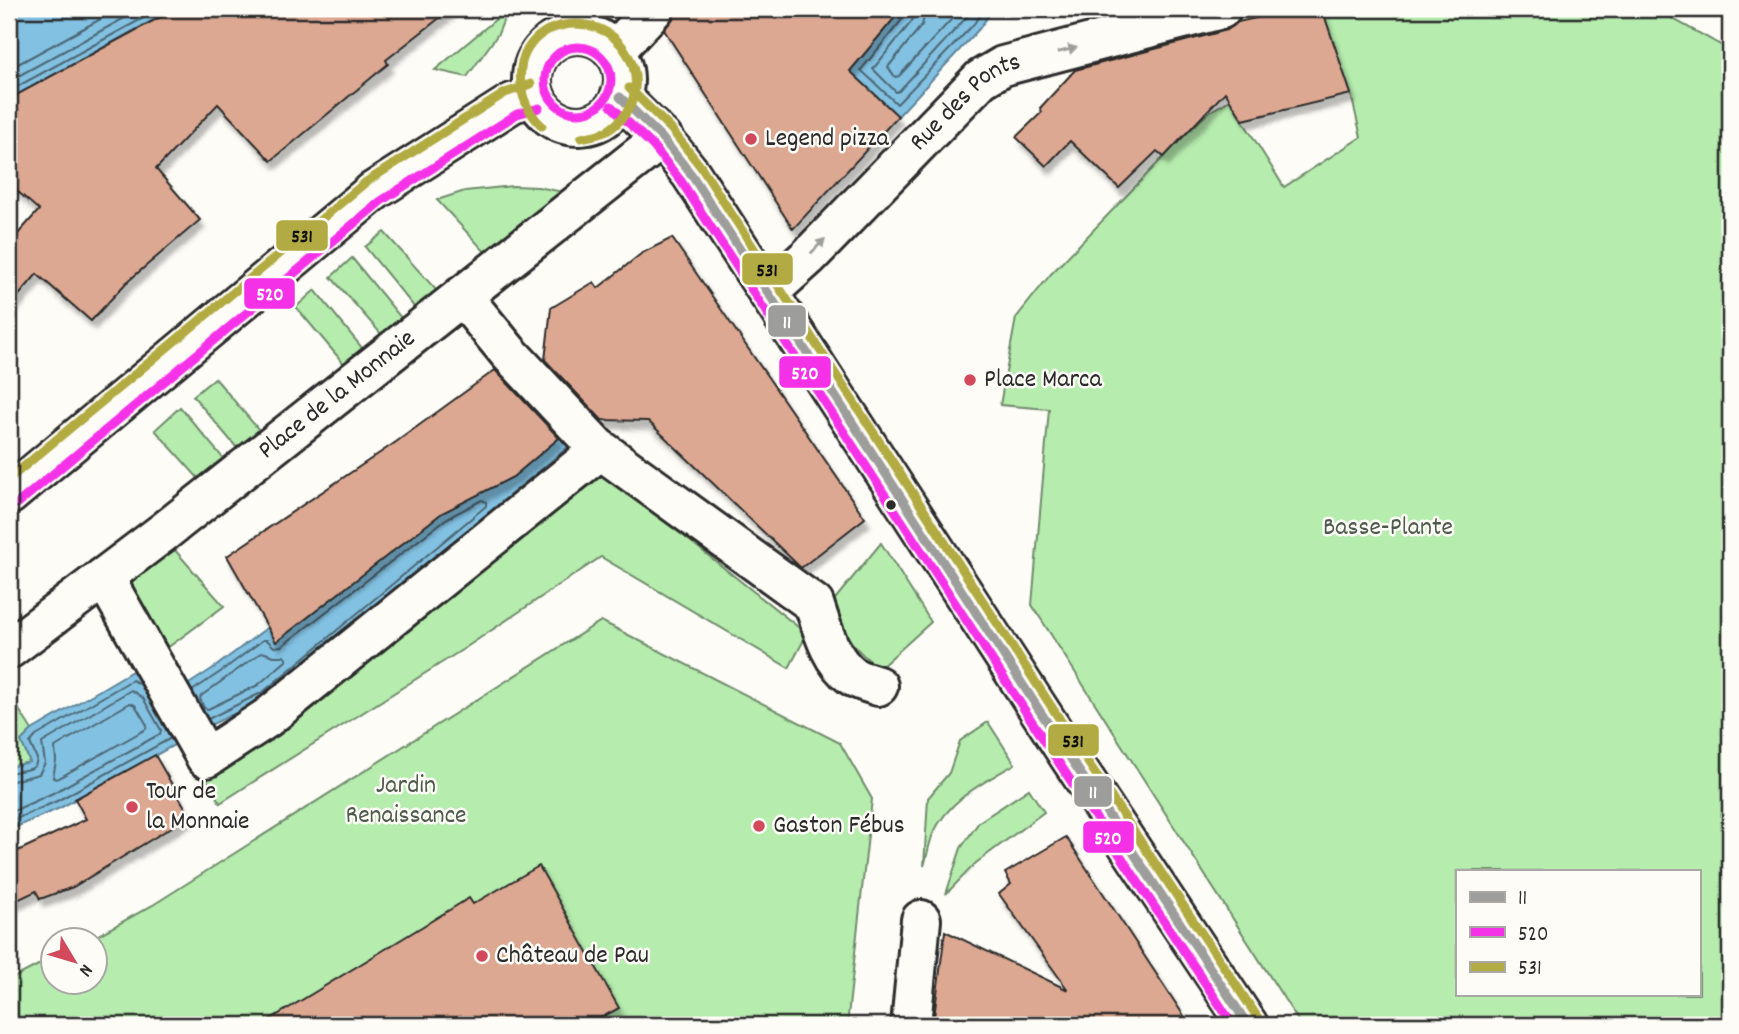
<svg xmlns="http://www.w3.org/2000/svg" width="1739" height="1034" font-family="Dekko,sans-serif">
<defs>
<filter id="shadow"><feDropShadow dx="4.5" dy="8" stdDeviation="2" flood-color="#0004"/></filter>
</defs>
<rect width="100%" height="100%" fill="#fdfcf7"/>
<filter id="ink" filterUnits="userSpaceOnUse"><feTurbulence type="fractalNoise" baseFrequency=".0143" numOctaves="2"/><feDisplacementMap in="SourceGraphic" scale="14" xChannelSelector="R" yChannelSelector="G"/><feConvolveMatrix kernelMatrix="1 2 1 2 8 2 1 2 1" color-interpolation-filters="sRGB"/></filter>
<g filter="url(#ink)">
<path fill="#b6ecae" stroke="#708c6c" stroke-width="2" fill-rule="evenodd" d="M508 9 498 34 467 77 435 70Z
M1322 9H1655L1730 50V1025H1301L1032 605 1049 409 1000 405 1016 318 1051 274 1182 138 1209 112 1230 100 1284 187 1361 137 1351 94ZM1457 871H1699V994H1457Z
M513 186 538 187 563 192 486 253 437 200 465 191Z
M384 232 437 291 415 308 365 247Z
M352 258 402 319 381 334 331 277Z
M315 290 363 349 344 364 296 307Z
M215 378 259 430 237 448 193 396Z
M180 407 223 458 198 478 155 430Z
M602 471 807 634 789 668 601 557 465 648 220 803 205 776Z
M881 543 931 622 880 668C852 650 845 633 831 604Z
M174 549 224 606 159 654 120 589Z
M601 621 840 743 872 799 847 1025H9V980L52 958V982H94V940L91 939 153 905Z
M9 694 32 730 21 741 30 762 9 767Z
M988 722 1015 764C983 783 949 799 933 834 929 844 927 856 924 866L928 798 949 773 960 741Z
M1029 789 1044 812 976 863 946 894 961 848 979 822Z"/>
<path fill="#82c1e2" stroke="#5f8599" stroke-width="2" d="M24 9H173L9 99V17Z
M902 9H993L979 29 898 116 850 71Z
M567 432 576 440 267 698 198 731 178 691 215 667 268 627 277 641 442 513 513 477Z
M134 670 156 688 185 739 60 808 9 830V767L30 762 21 741 32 730Z"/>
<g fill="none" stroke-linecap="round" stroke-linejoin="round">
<path stroke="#4e6774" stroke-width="2" d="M907 9 905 16 861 70 897 104 973 25 985 9
M916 9 912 21 873 69 896 92 899 91 974 9
M926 9 922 25 888 67 895 77 899 76 961 9
M9 69 119 9
M9 81 141 9
M9 91 160 9
M262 652 274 656H284L287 660 258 685 208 709 204 708 200 699 201 696Z
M192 691 219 673 263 640H267L274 647 282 646 446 519 482 500 486 502V506L263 692 208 719
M130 703 135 705 147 725 146 729 57 779 53 778 56 761 55 747Z
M9 773 30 769 35 766 37 759 30 743 36 736 132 680 140 684
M9 782 39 774 45 763 42 743 131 690 143 698 161 730 160 734 53 793 9 813
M9 822 57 801 171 738"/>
</g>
<path fill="#dda891" stroke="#2b2b2b" stroke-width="2" filter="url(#shadow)" d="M175 9H451L386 60 388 64 271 161 218 104 156 169 200 220 126 283 91 321 37 274 9 307V244L39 210 9 184V99Z
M679 9H902L850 71 898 116 793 229 664 30Z
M1295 9H1322L1351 94 1243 120 1225 92 1164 157 1157 151 1119 188 1070 141 1046 166 1016 137 1042 112 1040 108 1075 70 1227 30 1238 22Z
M672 238 865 518 801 568 648 421 602 420 545 360 551 308 594 282 598 288 642 253Z
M495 370 559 438 513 477 442 513 276 642 227 556 396 442Z
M155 755 190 816 73 887 40 899 36 891 9 904V855L86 819 75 799Z
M1066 837 1190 1025H933L945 931 1068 990 999 894 1011 884 1005 873Z
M539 866 619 1008 588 1025H261L469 898 473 904Z"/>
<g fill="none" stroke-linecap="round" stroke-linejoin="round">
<defs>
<g id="street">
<path d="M614 52 654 9"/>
<path id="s1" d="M768 293 808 257 981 79 1003 66 1221 9"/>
<path d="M462 296 508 352 597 447 814 604C822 628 830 660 852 676 859 681 870 683 878 686"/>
<path d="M104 577 206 758 267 718 600 450"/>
<path id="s2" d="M9 649 165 531 662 138"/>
<path d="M911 1025 921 920"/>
</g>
<path id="secondary" d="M532 80a46 46 0 1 1 92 0a46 46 0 1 1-92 0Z
M620 97 662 138 691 174 1069 756 1248 1025
M9 495 374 191 512 103 535 96"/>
</defs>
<use href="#street" stroke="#2b2b2b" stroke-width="44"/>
<use href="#secondary" stroke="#2b2b2b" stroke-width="44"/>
<use href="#street" stroke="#fdfcf7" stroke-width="38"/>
<use href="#secondary" stroke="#fdfcf7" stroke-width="38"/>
<defs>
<path id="bus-1" d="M620 97 662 138 691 174 1069 756 1248 1025"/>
<path id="bus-2" d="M545 80a33 33 0 1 1 66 0a33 33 0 1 1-66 0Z
M611 106 653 146 681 181 1059 763 1233 1025
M17 504 381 201 517 114 539 108"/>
<path id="bus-3" d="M629 88 671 129 701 167 1079 749 1258 1018
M542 126C524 109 517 86 522 62 526 48 535 37 548 30 618 0 670 90 607 131 599 135 589 136 581 138
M9 479 366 182 505 93 531 84"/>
</defs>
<use href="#bus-1" stroke="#fdfcf7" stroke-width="14"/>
<use href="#bus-2" stroke="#fdfcf7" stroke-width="14"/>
<use href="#bus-3" stroke="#fdfcf7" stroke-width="14"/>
<use href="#bus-1" stroke="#9d9d9c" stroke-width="9"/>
<use href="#bus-2" stroke="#f531e7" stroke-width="9"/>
<use href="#bus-3" stroke="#b2ab43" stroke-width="9"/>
</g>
<defs><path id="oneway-solid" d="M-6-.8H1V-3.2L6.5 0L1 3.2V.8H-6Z" transform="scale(1.75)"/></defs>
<g fill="#9e9e9b">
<use href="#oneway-solid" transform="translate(1067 50) rotate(-15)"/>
<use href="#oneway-solid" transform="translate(818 246) rotate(-46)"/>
</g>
</g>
<g fill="#d1495b" stroke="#fdfcf7" stroke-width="2.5">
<circle cx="751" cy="139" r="7"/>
<circle cx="970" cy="380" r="7"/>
<circle cx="132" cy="807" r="7"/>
<circle cx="759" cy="826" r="7"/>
<circle cx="482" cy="956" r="7"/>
</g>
<circle fill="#2b2b2b" stroke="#fdfcf7" stroke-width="2.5" cx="891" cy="505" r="6"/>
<g text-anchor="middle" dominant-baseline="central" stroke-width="5" stroke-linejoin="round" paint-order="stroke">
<g font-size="26" fill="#2b2b2b" stroke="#fdfcf7">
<text stroke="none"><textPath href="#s1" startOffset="276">Rue des Ponts</textPath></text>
<text stroke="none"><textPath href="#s2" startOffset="415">Place de la Monnaie</textPath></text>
</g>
<g font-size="26" fill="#2b2b2b" stroke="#fdfcf7" text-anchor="start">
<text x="765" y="139">Legend pizza</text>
<text x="984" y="380">Place Marca</text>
<text x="146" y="792">Tour de<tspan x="146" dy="30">la Monnaie</tspan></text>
<text x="773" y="826">Gaston Fébus</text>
<text x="496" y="956">Château de Pau</text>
</g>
<g font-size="26" fill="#4e5b4c" stroke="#fdfcf7">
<text x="1388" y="528">Basse-Plante</text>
<text x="406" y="786">Jardin<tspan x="406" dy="30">Renaissance</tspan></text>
</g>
</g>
<g stroke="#fdfcf7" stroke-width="2.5">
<rect x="275" y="219" width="54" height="33" rx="7" fill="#b2ab43"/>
<rect x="741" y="252" width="53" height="34" rx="7" fill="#b2ab43"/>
<rect x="243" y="277" width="53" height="33" rx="7" fill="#f531e7"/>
<rect x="767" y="304" width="40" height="34" rx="7" fill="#9d9d9c"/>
<rect x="778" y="355" width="54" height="34" rx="7" fill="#f531e7"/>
<rect x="1047" y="723" width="53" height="34" rx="7" fill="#b2ab43"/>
<rect x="1073" y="775" width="40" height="33" rx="7" fill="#9d9d9c"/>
<rect x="1082" y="820" width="53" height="34" rx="7" fill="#f531e7"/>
</g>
<g font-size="19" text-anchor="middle" font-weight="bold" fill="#fff">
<text x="270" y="300">520</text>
<text x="787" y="328">11</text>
<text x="805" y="379">520</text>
<text x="1093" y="798">11</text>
<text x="1108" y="844">520</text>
</g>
<g font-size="19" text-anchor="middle" font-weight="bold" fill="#111">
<text x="302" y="242">531</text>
<text x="767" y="276">531</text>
<text x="1073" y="747">531</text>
</g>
<rect width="1739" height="1034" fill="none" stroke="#fdfcf7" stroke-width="35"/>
<rect x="18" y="18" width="1704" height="999" fill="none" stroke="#2b2b2b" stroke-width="2.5" filter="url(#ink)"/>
<rect x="1456" y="870" width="245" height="126" fill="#fdfcf7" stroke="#a9a8a5" stroke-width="2"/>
<rect x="1470" y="892" width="35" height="10" fill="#9d9d9c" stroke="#a9a8a5" stroke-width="2"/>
<text x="1518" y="904" font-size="21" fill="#2b2b2b">11</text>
<rect x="1470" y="927" width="35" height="10" fill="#f531e7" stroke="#a9a8a5" stroke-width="2"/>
<text x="1518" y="940" font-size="21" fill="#2b2b2b">520</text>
<rect x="1470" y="962" width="35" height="10" fill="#b2ab43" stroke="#a9a8a5" stroke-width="2"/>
<text x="1518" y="974" font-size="21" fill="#2b2b2b">531</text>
<g transform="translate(74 961) rotate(128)"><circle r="33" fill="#fdfcf7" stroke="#a9a8a5" stroke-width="2"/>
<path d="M0-5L12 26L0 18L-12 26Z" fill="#d1495b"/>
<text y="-10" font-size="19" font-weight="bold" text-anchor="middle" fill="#2b2b2b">N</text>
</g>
</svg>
